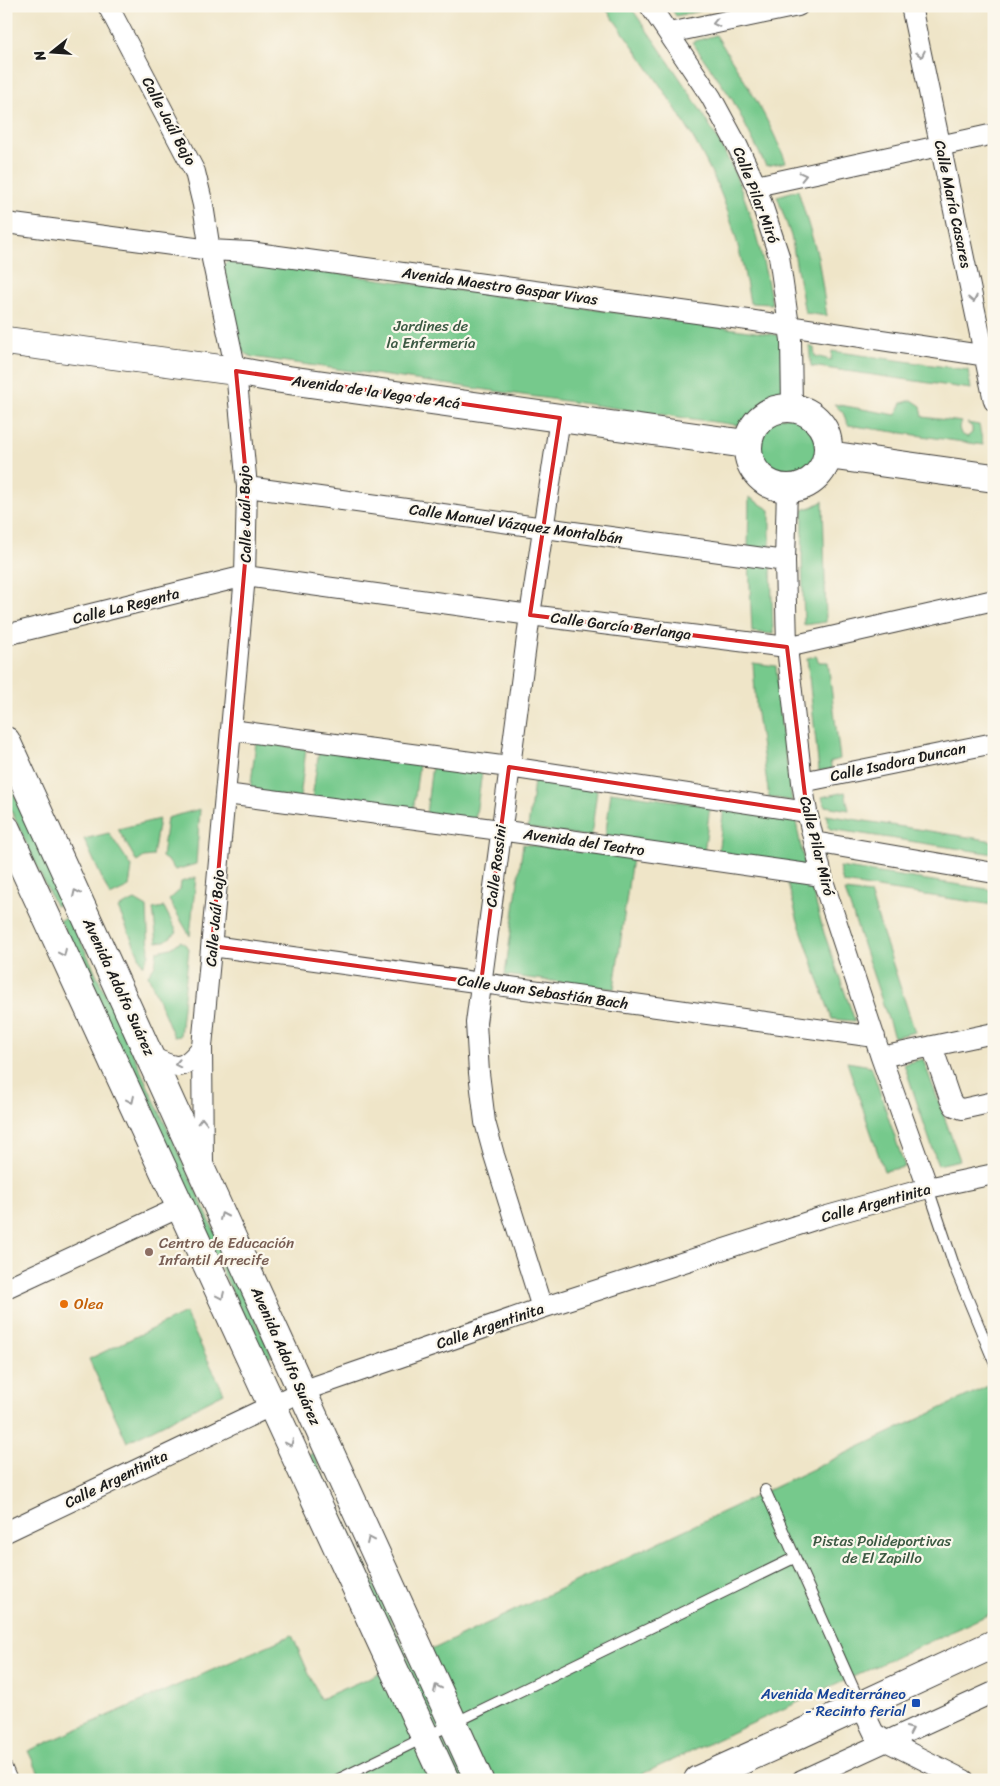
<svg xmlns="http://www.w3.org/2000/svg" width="1000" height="1786" viewBox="0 0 1000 1786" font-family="Sriracha,sans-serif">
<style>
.green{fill:#76c98c;stroke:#497254}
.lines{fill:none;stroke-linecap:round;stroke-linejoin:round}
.lane-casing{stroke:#3c3a36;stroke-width:12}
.street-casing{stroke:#3c3a36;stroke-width:22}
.secondary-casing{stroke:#3c3a36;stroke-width:30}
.primary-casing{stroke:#3c3a36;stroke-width:30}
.lane{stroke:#fff;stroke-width:10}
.street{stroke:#fff;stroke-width:20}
.secondary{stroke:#fff;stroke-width:28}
.primary{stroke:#fff;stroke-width:28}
.oneway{stroke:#999}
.marked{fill:none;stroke:#d62828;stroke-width:4;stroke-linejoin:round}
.education-dot{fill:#8d6e63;stroke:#fbf7ec;stroke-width:2}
.food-dot{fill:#e8710a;stroke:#fbf7ec;stroke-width:2}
.transit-dot{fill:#1a4fb4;stroke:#fbf7ec;stroke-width:2}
.labels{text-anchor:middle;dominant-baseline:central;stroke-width:4.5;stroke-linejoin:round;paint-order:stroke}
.street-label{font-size:15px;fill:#1c1c1c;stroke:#fbf7ec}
.park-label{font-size:15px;fill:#3c5943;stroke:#fbf7ec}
.education-label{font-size:15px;fill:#785e54;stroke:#fbf7ec;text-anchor:start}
.food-label{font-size:15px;fill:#c56008;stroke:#fbf7ec;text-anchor:start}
.transit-label{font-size:15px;fill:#164399;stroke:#fbf7ec;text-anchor:end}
</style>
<rect width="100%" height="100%" fill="#fbf7ec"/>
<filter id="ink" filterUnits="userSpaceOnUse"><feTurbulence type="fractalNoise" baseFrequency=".02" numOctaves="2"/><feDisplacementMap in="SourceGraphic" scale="10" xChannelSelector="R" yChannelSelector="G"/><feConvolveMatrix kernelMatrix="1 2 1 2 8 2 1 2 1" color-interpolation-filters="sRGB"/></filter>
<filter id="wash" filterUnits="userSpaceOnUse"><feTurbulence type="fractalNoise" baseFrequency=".0096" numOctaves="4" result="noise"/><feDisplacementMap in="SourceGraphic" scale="20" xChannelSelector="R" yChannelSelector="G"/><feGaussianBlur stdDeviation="1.12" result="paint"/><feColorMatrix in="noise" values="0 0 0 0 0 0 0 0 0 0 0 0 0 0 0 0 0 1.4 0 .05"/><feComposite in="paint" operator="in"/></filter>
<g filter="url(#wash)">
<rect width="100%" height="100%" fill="#efe5c8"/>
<path class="green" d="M604,6H630C663,54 697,100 724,151C748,197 762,252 772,304L750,303C743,262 733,220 716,182C687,119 645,63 604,6Z
M670,6H697L700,11L676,16Z
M716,35C742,76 768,116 786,162L766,166L732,99L692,42Z
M798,190L818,257L827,316L805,313L791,236L777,196Z
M235,259L777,335L781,338L784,396C778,402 769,401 762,406C752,412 748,424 736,425L252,357L241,351L223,265L228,261Z
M809,346L814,348L815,356L831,360L832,351L968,370L971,389L811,366Z
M912,400L921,406L923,417L962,422L959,428L961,434L967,437L972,433V427L967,423L979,425L983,445L848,425L843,413L834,404L896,415L902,403Z
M757 448a31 31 0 1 1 62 0a31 31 0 1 1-62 0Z
M749,497L770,510V552L748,549Z
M823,501L826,622L804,625L802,559L803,510L814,506Z
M749,562L771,565L773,634L752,632Z
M816,656L819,662H828L840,759L830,762L832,769L819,771L807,658Z
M753,663L776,666L780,714L792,801L769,797L756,707Z
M256,742L306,749L300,798L250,791Z
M319,750L419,764L413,813L312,799Z
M432,765L482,772L475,821L426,814Z
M6,776L63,902L55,906L6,799Z
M534,781L597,790L591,837L528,828Z
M611,792L710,806L704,853L605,839Z
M845,792L849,810L825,806L822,797Z
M724,807L795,817L805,867L718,854Z
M200,809L196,864L175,870L169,862L162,857L167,818Z
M826,815L994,841V854L830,829Z
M159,819L153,856L144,857L137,862L118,829Z
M109,833L132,867L129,887L110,896L84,839Z
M523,844L632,858L614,989L505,975Z
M839,867L994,890V905L843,883Z
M196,877L190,936L169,900L180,890L181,882Z
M786,877L810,882L824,933L855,1021L832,1019L798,921Z
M845,891L870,894L915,1032L894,1037Z
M135,900L147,907L149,955L143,965L118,908Z
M164,907L177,932L165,941L157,942L153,909Z
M70,917L272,1356L263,1359L60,920Z
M181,941L189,948L180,1036L174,1037L148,975L155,965L157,951L171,948Z
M923,1059L960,1160L938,1165L904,1064Z
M847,1062L871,1066L905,1167L884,1171Z
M185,1313L224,1393L127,1442L89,1359Z
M988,1386L994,1398V1612L629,1780H42L28,1751L292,1635L320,1699L400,1664L303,1458L313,1453L410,1660Z"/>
</g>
<g filter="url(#ink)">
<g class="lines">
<defs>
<path id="lane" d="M928,1188L955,1268L994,1362
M765,1490L861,1705
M6,1766L12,1780
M337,1780L794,1558"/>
<path id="street" d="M108,6L195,172L203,205L210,250L236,371L247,487L245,576L202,1047L203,1166
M650,6L711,97L737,145L756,186L779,256L791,340L792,407
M911,6L994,401
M669,33L798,6
M756,186L994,134
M6,223L210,250L249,252L748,320L994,357
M247,487L785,561
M787,489L785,561L787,647L802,782L807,812L824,884L881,1057L928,1188
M6,635L245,576L530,615L787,647L994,600
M231,730L509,767L807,812
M802,782L994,743
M226,794L500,830L822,876
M814,842L994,873
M212,946L875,1037
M932,1046L950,1099L954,1106L962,1109L994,1102
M150,1056C177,1070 183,1071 202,1047
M881,1057L994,1033
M6,1288L180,1207
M542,1308L494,1155L485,1122L479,1073L476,1023L530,615L560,418
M6,1532L302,1391L542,1308L820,1218L928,1188L994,1174
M861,1706L874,1733L886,1741L964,1780
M802,1780L994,1692"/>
<path id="secondary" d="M6,341L236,371L274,378L746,444
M748 448a40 40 0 1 1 80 0a40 40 0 1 1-80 0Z
M828,455L994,478
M6,741L479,1780
M6,829L445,1780"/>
<path id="primary" d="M698,1780L800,1734L994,1644"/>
</defs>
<use href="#lane" class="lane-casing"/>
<use href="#street" class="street-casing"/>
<use href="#secondary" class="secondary-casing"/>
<use href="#primary" class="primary-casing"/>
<use href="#lane" class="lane"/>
<use href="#street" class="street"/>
<use href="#secondary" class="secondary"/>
<use href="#primary" class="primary"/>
</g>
<defs><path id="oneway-chevron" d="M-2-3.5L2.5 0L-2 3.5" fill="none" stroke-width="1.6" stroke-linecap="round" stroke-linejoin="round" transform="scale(1.25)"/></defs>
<g class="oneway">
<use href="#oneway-chevron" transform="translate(716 23) rotate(168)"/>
<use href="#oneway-chevron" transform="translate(921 54) rotate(78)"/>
<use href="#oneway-chevron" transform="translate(803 176) rotate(-13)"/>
<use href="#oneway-chevron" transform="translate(973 299) rotate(78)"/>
<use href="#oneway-chevron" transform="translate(76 893) rotate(-115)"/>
<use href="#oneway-chevron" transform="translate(63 953) rotate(65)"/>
<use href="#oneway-chevron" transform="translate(178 1064) rotate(169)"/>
<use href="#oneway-chevron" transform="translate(131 1100) rotate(65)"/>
<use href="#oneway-chevron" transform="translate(202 1121) rotate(-90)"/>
<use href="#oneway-chevron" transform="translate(223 1216) rotate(-114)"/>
<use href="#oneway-chevron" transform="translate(221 1296) rotate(65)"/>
<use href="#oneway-chevron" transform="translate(290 1443) rotate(65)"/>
<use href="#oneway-chevron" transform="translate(370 1540) rotate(-115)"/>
<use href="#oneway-chevron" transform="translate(437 1688) rotate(-115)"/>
<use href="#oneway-chevron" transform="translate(910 1730) rotate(-25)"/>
</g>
</g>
<path class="marked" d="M236,371L560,418L530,615L787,647L807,812L509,767L481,983L212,946L247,539V487Z"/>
<circle class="education-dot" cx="149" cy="1252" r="5"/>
<circle class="food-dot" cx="64" cy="1304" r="5"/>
<rect class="transit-dot" x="911" y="1698" width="10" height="10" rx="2.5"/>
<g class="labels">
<g class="street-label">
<text transform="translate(169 121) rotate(62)">Calle Jaúl Bajo</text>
<text transform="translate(756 195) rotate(69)">Calle Pilar Miró</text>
<text transform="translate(953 204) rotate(78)">Calle María Casares</text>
<text transform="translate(500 286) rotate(8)">Avenida Maestro Gaspar Vivas</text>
<text transform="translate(376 392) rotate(8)">Avenida de la Vega de Acá</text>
<text transform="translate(245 514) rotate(-91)">Calle Jaúl Bajo</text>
<text transform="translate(516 524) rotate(8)">Calle Manuel Vázquez Montalbán</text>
<text transform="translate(126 606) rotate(-14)">Calle La Regenta</text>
<text transform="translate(621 626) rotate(7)">Calle García Berlanga</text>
<text transform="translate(898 762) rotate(-12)">Calle Isadora Duncan</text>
<text transform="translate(584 842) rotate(8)">Avenida del Teatro</text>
<text transform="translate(817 846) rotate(76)">Calle Pilar Miró</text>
<text transform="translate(496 866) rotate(-83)">Calle Rossini</text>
<text transform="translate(215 918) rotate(-85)">Calle Jaúl Bajo</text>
<text transform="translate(119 987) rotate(65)">Avenida Adolfo Suárez</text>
<text transform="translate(543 992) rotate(8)">Calle Juan Sebastián Bach</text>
<text transform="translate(876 1203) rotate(-15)">Calle Argentinita</text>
<text transform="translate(490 1326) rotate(-19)">Calle Argentinita</text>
<text transform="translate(286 1356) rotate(66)">Avenida Adolfo Suárez</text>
<text transform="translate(116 1479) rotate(-26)">Calle Argentinita</text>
</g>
<g class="park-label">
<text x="431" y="326">Jardines de<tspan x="431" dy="17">la Enfermería</tspan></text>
<text x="882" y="1541">Pistas Polideportivas<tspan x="882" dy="17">de El Zapillo</tspan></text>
</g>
<g class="education-label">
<text x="159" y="1243">Centro de Educación<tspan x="159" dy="17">Infantil Arrecife</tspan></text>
</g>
<g class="food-label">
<text x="74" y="1304">Olea</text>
</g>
<g class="transit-label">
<text x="906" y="1694">Avenida Mediterráneo<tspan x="906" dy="17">- Recinto ferial</tspan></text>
</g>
</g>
<rect width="1000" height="1786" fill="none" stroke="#fbf7ec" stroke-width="25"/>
<g transform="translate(52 52) rotate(253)" stroke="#fbf7ec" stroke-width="4" paint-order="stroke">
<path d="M0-4L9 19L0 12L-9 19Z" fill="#1c1c1c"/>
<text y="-8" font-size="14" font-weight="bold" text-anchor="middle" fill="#1c1c1c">N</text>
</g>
</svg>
